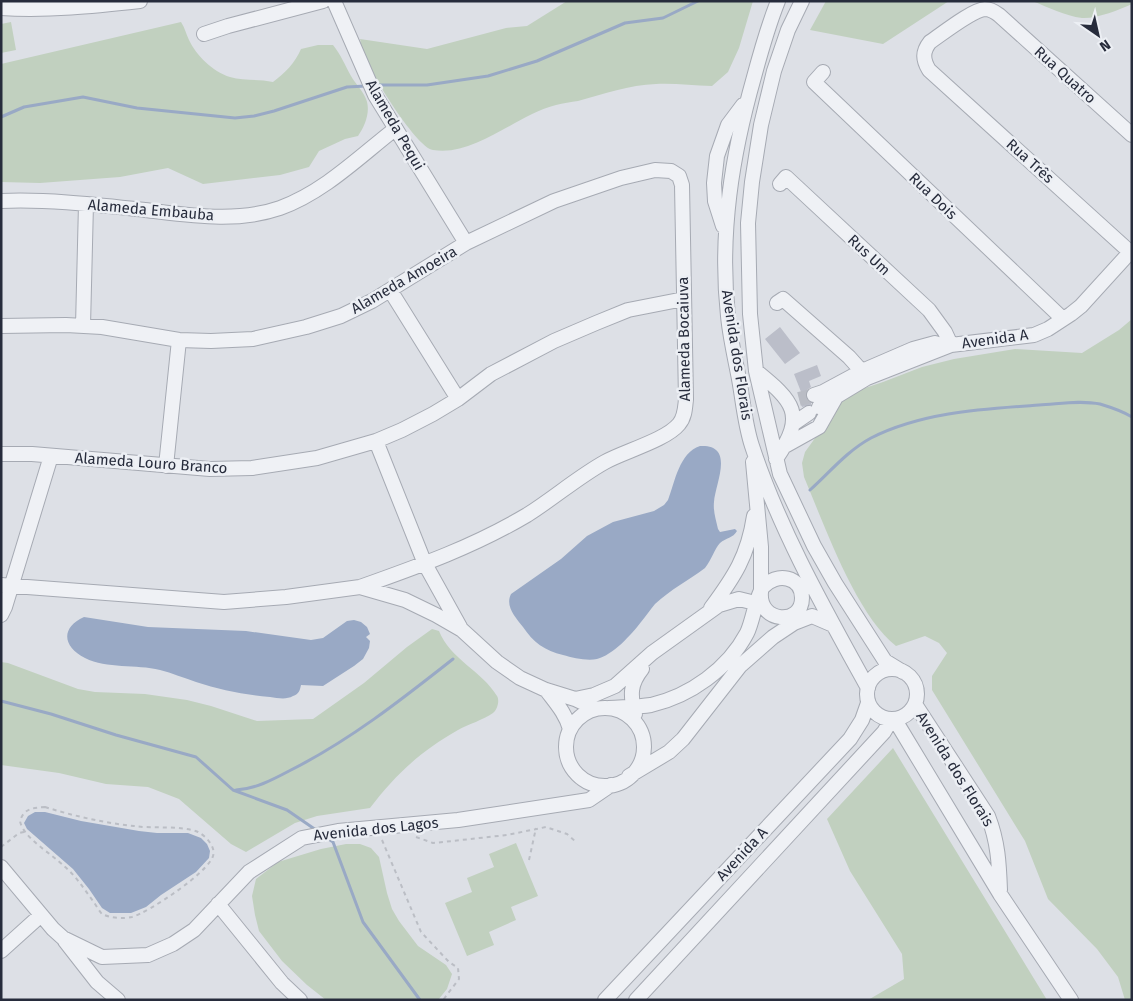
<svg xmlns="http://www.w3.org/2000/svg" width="1133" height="1001" viewBox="0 0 1133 1001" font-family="'Fira Sans',sans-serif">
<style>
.green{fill:#c1d0bf}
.water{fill:#99a9c5}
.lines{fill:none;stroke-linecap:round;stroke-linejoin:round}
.stream{stroke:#99a9c5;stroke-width:3}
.building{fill:#bbbec9}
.minor-tunnel{stroke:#b9bcc4;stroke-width:14;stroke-dasharray:14 7;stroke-linecap:butt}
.minor-casing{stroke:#a6aab3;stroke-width:16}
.path{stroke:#bbbec5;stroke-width:2;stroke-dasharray:4 4;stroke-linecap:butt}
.minor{stroke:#eff1f5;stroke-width:14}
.labels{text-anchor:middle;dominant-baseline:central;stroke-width:5;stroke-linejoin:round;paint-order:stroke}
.street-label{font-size:15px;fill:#272c3c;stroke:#eceff4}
</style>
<rect width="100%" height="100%" fill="#dde0e6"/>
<path class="green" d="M567,1H753L739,48L728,72L712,86C693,86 675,83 656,84C629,85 604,94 578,101C571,102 563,103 556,105C516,115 475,157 433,150C416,148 364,64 361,46C360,44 361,41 360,39L427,49L506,28L527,26Z
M826,1H949L883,44L810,30Z
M1032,1H1132V4C1119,10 1096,19 1082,18C1065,16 1048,7 1032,1Z
M11,22L16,50L1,53V24Z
M181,22C185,28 186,34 189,40C196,55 213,72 230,77C243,81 259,79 273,82C285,73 295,63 301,49L318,45H333C341,55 345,65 351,76C355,83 363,91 366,99C371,111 365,126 358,136L345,139L319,151L309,167L280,175L203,184L168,168L120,177L40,183L1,182V64Z
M1132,319V1000H1125L1118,977L1097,949L1048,899L1025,841L932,690V676L947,653L939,643L925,636L896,646C856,615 824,524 804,477L802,463L805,452L823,427L832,420L841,400L850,393L883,382L922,367L954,359L1015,349L1082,353L1119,330Z
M432,629L439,631C450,659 482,671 497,696C500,701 497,710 493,713C483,720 469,724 458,730C421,751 396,774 370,808L317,816L295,823L246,852L231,844L179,799L148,787L106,784L59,773L1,765V662L8,663L78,689L95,692L145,694L187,700L211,706L257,721L313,719L364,683L407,647Z
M893,748L1047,1000H868L904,979L902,954L850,871L827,819Z
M516,843L538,896L511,907L516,920L489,932L494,945L467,956L445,903L472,892L467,878L494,867L489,854Z
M346,844H360L371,848L379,857L387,893L392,909L399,921L418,946L446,965L452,974L447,989L438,1000H326L307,985L282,961L259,931L255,915L252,896L256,879L278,862L321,849Z"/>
<path class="water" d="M700,446C736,444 715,484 714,502C713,511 716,520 718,529L720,532L735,529L737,531C733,538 726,538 720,543C715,548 711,561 705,568C689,580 670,590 655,604C650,610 646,616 641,622C631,635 613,655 597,659C587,661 573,658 563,655C545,651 533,642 523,627C515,617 505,606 511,594L561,559L587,536L613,522L654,511L664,505L668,500C675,482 679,453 700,446Z
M84,617L148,627L246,631L311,640L323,638L347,621L354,620L361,622L367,627L370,634L366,637L370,641L369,648L363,659L354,666L323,686L301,685C300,690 299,694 293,696C286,700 278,698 270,697C245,695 220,690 196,682C184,678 172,673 160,670C136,664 107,669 85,658C63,647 60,628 84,617Z
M35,812H45L81,821L139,831L157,833H188L201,838L207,844L210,851L209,858L196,872L161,895L146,907L131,913H110L102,908L89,889L73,869L27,829L24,823L28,816Z"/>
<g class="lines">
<path class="stream" d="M375,85H427L488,76L537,61L625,23L663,18L698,1
M1,117L24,107L83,97L137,108L235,118L254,116L274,111L347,87L366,86
M810,490C830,472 847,451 871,438C922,412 983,409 1039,405C1059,404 1080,400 1100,404C1110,407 1124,412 1132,417
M1,701L51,714L116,735L196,757L233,790L287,810L316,830
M236,790C255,789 272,780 289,771C349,741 401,700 453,659
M327,838L333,842L363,922L420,1000"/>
</g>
<path class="building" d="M780,327L800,353L785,364L765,339Z
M817,365L821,376L809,381L811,387L807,390L806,397L811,403V405L802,407L799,398L803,397L794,374Z"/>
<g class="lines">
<path class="minor-tunnel" d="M799,399L814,395"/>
<defs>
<path id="minor" d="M334,1L375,95L466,243
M778,1C768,26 761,51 754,77C732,155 719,234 728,316C730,337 735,358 739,379C743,401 745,425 752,446C780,531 825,610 868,688
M802,1L788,30L774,71L761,125L752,182L748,223L750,314L756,371L780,474L814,546L835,583L885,661L903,672
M1,8C48,11 94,6 140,1
M204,34L228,26L323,1
M823,72L814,82L1063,319
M780,184L786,177L929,310L945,332L951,345
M1,201C49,199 98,205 145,210C189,215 237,223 280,208C324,192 359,157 395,129
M723,226L715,201L714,183L717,156L728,125L743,105
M1130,252L929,70C923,60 922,52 930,42C942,34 972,10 985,9C990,9 995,12 999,15L1132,135
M390,290L458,399
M777,303L783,299L849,357L866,376
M1,326L66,325L102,327L179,340L211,341L253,339L306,327L341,316L372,301L466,243L554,201L621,178L655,170L671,171L679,176L682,185L686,399C685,408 685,417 679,424C666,440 625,451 605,462C578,477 554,498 527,515C473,547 419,566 360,587
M83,326L86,204
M756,371C793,401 807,414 776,459
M814,395L823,392L862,371L913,349L935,343L945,347
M819,407L867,378L951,345L1034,335L1048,329L1071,314L1081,306L1132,250
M793,424L809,413
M376,441L425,564L460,627
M785,446L819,427L836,397
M1,454H32L210,469L252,468L317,458L376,441L402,430L433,414L458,399L491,374L554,341L596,323L628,310L684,299
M753,462L761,547V589
M166,466L179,340
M1,585L224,602L286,597L360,587L405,600L436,615L462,630L497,662L520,678L546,690L575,699L596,709
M711,608C734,577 748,556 754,516
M1,615L5,607L51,456
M867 694a25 25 0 1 1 50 0a25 25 0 1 1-50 0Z
M547,691C556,703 566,714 570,729
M575,699L594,695L615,686L652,653L719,605L739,599L763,605
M915,704L988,816C998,842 999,863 1000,890
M609,708C623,707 638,707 651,705C690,696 728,669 747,633C753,621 756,596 763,587C776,572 802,576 802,598C802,626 758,623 761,592
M566 747a39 39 0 1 1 78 0a39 39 0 1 1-78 0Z
M635,714C630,695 630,684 642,669
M895,720L1000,894L1071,1000
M629,776L669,752L683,739L740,666L773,637L794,623L812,616L833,625
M1,867L53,929L63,938L102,957L148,955L173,944L194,930L249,872L302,838L338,831L458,820L589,800L611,785
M218,904L282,983L300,1000
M65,941L97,982L118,1000
M1,951L41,915
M605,1000L850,739L862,720L868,703
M636,1000L884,732L891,720"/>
</defs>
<use href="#minor" class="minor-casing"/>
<path class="path" d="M45,807C74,816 104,823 134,826C154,829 181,825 198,832C206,836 216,847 213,856C208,873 149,912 132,917C124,919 110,918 102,914C99,911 96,905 93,901C84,889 76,876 64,866C52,854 23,838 20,821C24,808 33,808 45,807Z
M416,837L433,843L443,842L507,835L546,827L567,834L576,842
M382,840L421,932L449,962L458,968L459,979L443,1000
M1,847L19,833L24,832
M529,860L536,828"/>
<use href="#minor" class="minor"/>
</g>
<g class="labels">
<g class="street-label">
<text transform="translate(1065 75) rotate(42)">Rua Quatro</text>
<text transform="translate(395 125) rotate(60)">Alameda Pequi</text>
<text transform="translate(1030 161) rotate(42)">Rua Três</text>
<text transform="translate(933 196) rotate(44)">Rua Dois</text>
<text transform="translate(151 210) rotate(5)">Alameda Embauba</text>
<text transform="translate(869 255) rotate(43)">Rus Um</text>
<text transform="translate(404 280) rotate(-30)">Alameda Amoeira</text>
<text transform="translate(684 339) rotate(-91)">Alameda Bocaiuva</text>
<text transform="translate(995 339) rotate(-8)">Avenida A</text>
<text transform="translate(737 355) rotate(81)">Avenida dos Florais</text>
<text transform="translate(151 463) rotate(4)">Alameda Louro Branco</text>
<text transform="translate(955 769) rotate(58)">Avenida dos Florais</text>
<text transform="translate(376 829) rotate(-6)">Avenida dos Lagos</text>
<text transform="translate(742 854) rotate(-47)">Avenida A</text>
</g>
</g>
<rect width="1133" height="1001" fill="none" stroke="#272c3c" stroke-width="5"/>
<g transform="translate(1098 35) rotate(146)" stroke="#eceff4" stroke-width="4" paint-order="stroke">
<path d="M0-4L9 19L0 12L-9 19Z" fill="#272c3c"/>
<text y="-8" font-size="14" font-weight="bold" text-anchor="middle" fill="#272c3c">N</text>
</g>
</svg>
